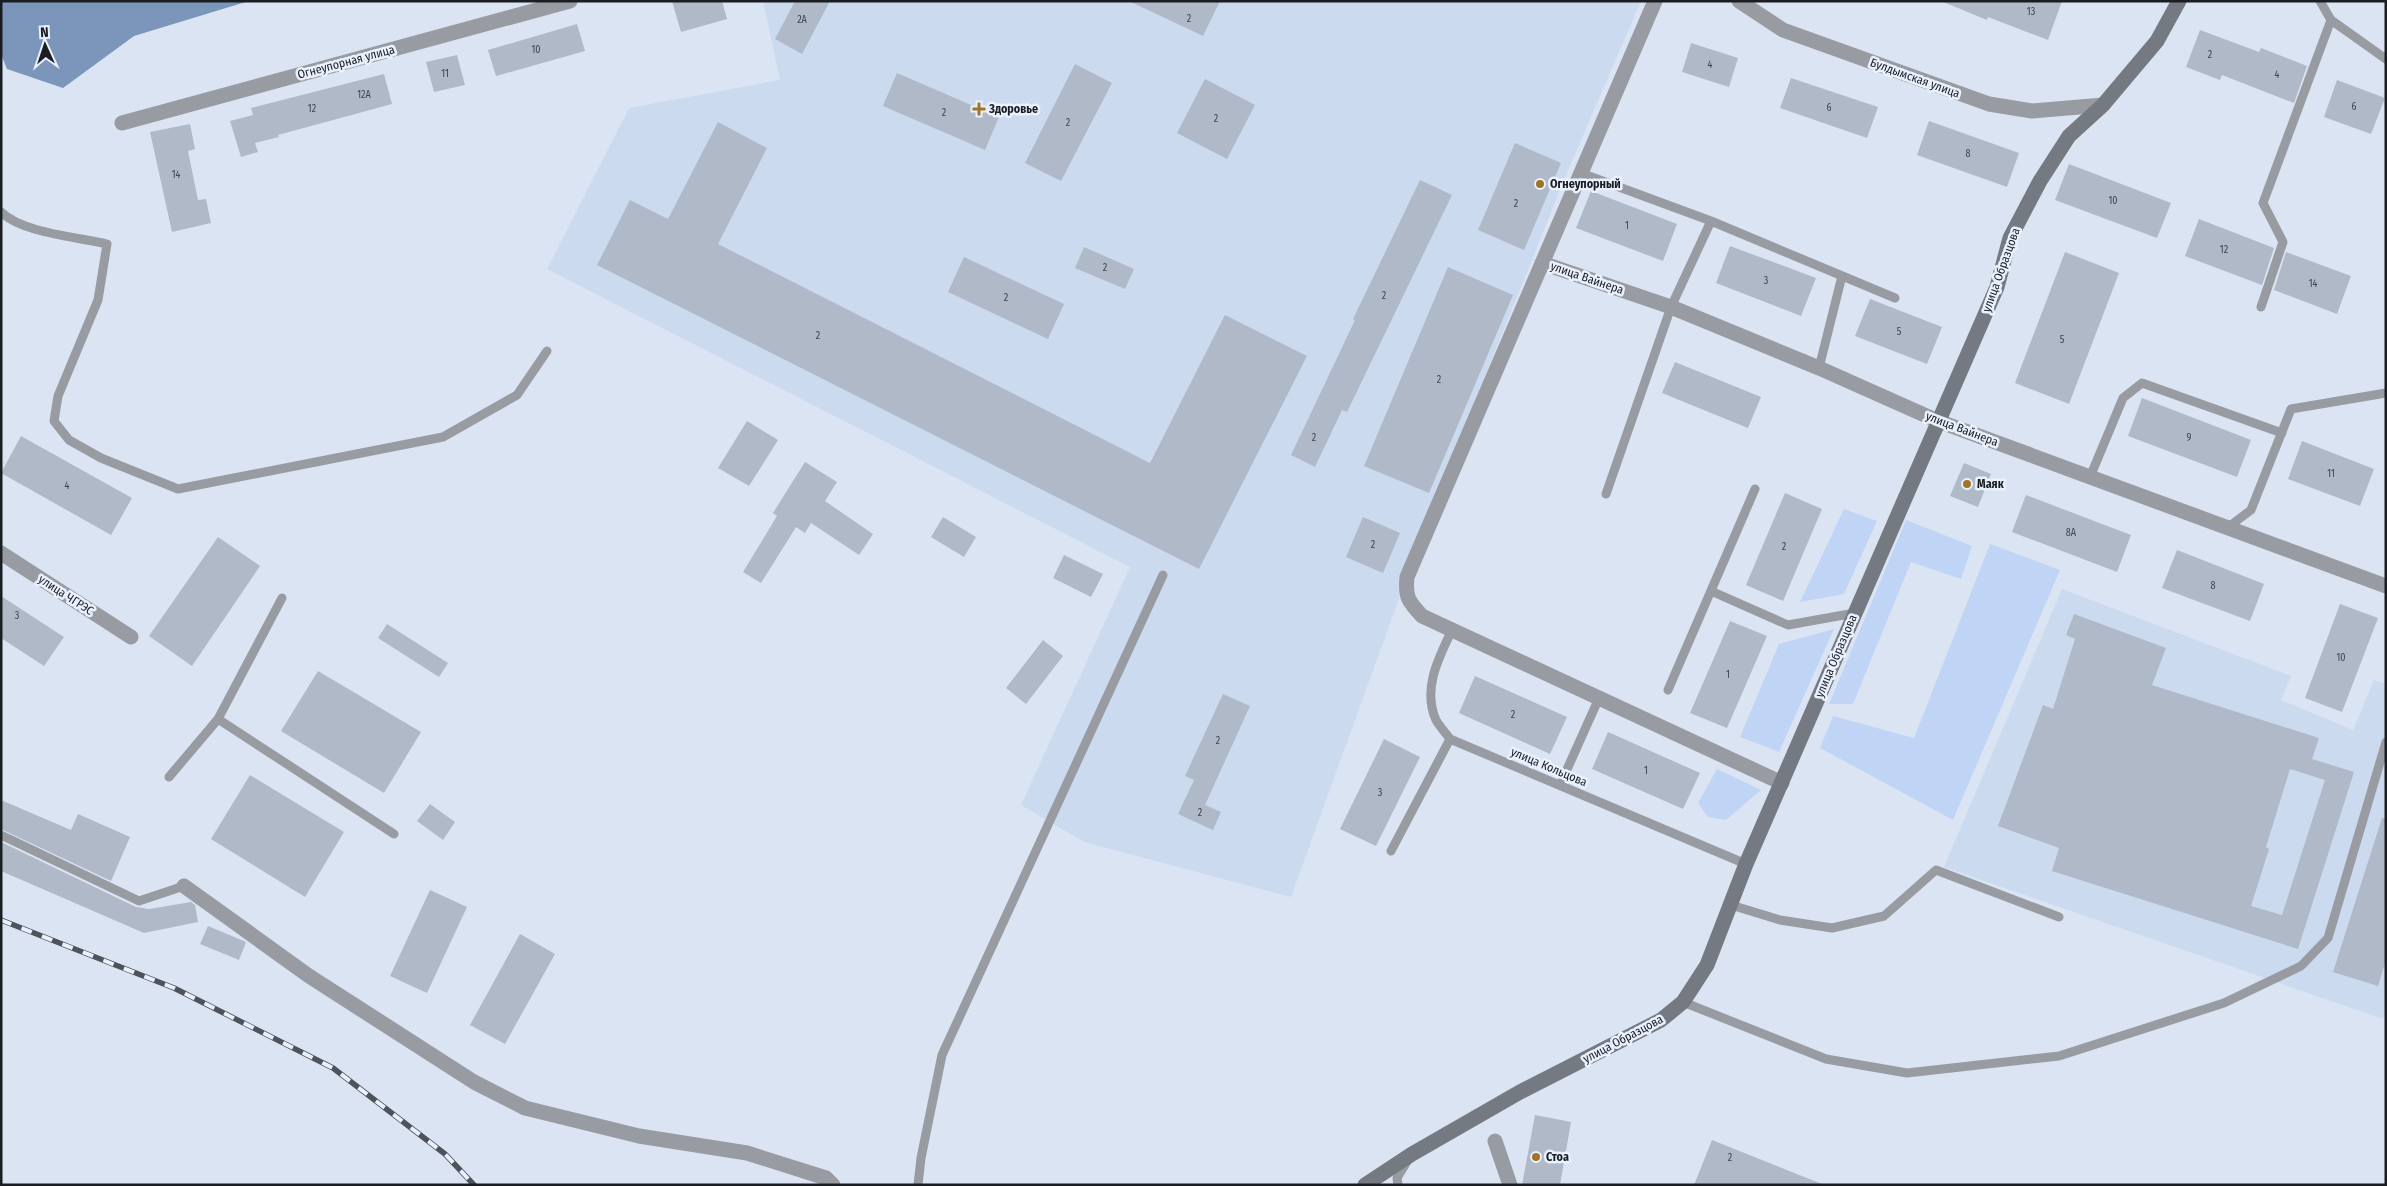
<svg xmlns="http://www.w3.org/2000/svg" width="2387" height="1186" viewBox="0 0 2387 1186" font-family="'Fira Sans Condensed',sans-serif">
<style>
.built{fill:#ccdaef}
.green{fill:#c0d5f5}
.water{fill:#7c95bb}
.building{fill:#afb9c7;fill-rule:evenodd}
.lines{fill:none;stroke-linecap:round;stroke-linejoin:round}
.lane{stroke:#989ca2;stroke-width:9}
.street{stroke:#989ca2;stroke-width:15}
.secondary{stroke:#747982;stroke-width:15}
.rail-casing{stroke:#4e535b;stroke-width:5.5}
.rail{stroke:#eaf1fe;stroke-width:4;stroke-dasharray:11;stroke-linecap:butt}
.poi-dot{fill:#a07525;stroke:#eaf1fe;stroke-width:2}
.labels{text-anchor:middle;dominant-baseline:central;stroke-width:5;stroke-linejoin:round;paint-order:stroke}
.number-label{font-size:10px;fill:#3f454c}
.street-label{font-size:12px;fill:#1a1e23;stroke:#eaf1fe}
.poi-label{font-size:12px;font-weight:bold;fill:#1a1e23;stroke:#eaf1fe;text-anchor:start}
</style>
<rect width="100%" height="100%" fill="#dbe4f3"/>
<path class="built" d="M763,1H1641L1569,168L1433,505L1291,897L1084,842L1021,805L1130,567L547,269L629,108L780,80Z
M2062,589L2291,676L2281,700L2353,730L2374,680L2386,684V1010L2383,1019L1944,867Z"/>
<path class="green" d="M1844,509L1877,521L1844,594L1800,602Z
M1906,520L1972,546L1961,579L1911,562L1853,704H1829Z
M1990,544L2060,570L1953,820L1820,748L1833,716L1914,738Z
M1834,629L1779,752L1740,737L1779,644Z
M1717,769L1761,790L1726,820L1708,817L1698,803Z"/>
<path class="water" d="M1,1H249L134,36L63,88L7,69L1,54Z"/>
<path class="building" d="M672,1H722L727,19L681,32Z
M795,1H830L802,54L775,39Z
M1129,1H1220L1203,36Z
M1941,1H2062L2048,40L1988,17L1987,20Z
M577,24L585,51L496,76L488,50Z
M2200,30L2259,52L2261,48L2307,66L2294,103L2222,75L2220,80L2186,67Z
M1691,43L1738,58L1729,87L1682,72Z
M457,55L465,85L434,92L426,62Z
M1075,64L1112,83L1061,181L1025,163Z
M897,73L999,117L985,150L883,106Z
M384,74L392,104L278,135L279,137L255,143L258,152L241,157L230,121L253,115L251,108Z
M1791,78L1878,107L1867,138L1780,108Z
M1205,79L1255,105L1227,159L1177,133Z
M2337,80L2385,98L2371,134L2324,117Z
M1929,121L2019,153L2007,187L1917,155Z
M718,122L767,148L718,244L1150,463L1225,315L1307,356L1199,569L597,265L630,200L668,219Z
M190,124L195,149L188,151L198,200L206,199L211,223L172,232L150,132Z
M1515,143L1561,163L1524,250L1478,230Z
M2069,164L2171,203L2157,238L2055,200Z
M1420,180L1452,195L1347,412L1342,410L1315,467L1291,455L1355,320L1353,319Z
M1591,191L1677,224L1663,261L1576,228Z
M2199,219L2274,248L2262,285L2185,256Z
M1730,246L1816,278L1801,316L1716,283Z
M1084,247L1134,269L1125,289L1075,268Z
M2065,252L2119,273L2069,404L2015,383Z
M2286,252L2351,276L2337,314L2274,290Z
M964,257L1064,304L1048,339L948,292Z
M1448,267L1513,295L1429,493L1364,466Z
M1870,299L1942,327L1927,364L1855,336Z
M1675,362L1761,397L1748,428L1662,393Z
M2142,398L2251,440L2237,477L2128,436Z
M747,421L778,440L749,486L718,468Z
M21,436L132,498L111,535L1,473Z
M2302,441L2374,469L2360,506L2288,479Z
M805,462L837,482L825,501L873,534L859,555L811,523L805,533L796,527L761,583L743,572L777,516L773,513Z
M1964,463L1991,474L1978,507L1950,496Z
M1785,493L1822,509L1783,601L1746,585Z
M2026,495L2131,535L2117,572L2012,532Z
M943,517L976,537L964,557L931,537Z
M1363,517L1400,533L1383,573L1346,557Z
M218,537L260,566L192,666L149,636Z
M2177,550L2264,584L2250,621L2162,588Z
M1064,555L1103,574L1091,597L1053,578Z
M1,596L64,637L44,666L1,638Z
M2340,604L2378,618L2342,712L2305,698Z
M2074,614L2166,648L2152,685L2319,738L2312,759L2354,772L2298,949L2052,871L2059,848L1998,826L2043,705L2053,709L2075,639L2066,635ZM2290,769L2325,780L2282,915L2251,906L2269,849L2266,847Z
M1730,621L1767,636L1727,728L1690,713Z
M387,624L448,663L439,677L378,638Z
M1043,640L1063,656L1026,704L1006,688Z
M318,671L421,732L384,793L281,731Z
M1475,676L1567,717L1550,754L1459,713Z
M1223,694L1250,706L1205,805L1221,812L1213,830L1178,814L1194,780L1185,776Z
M1608,732L1700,773L1683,809L1592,769Z
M1384,739L1420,757L1376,846L1340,829Z
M250,775L344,832L305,897L211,839Z
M1,800L71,830L78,814L130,837L111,881L1,829Z
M430,804L455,822L443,840L417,821Z
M2382,818H2386V960L2378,986L2333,972Z
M1,842L136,907L149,909L191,902L195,905L198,922L144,933L1,871Z
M430,890L467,907L427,993L390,976Z
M208,926L246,942L239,960L200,944Z
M520,934L555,954L505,1044L470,1025Z
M1535,1115L1571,1122L1560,1185H1522Z
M1712,1140L1822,1184V1185H1694Z"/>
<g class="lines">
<path class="lane" d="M2320,1L2331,20L2386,59
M1581,173L1711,221L1895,298
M1,212C22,233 78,237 107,244L98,300L58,396L54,421L69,440L101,458L178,489L443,437L517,395L547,351
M2261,307L2283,242L2263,203L2331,20
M1819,368L1842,276
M2090,477L2123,398L2142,383L2282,433
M1606,494L1671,307L1711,221
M2227,528L2251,510L2291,409L2386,393
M1711,591L1788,625L1855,613
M1452,630C1439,657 1422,689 1436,720C1439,726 1446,733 1450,739L1746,864
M1668,690L1755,489
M218,719L282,598
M169,777L218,719L394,834
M1560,785L1599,698
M1,835L139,901L184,886
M1391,851L1450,739
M1731,905L1780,920L1832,928L1884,916L1936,870L2059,917
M1683,1002L1826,1059L1907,1073L2059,1056L2224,1003L2301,966L2328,938L2386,742
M918,1185L921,1158L942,1055L1163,575
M1398,1185L1397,1178L1408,1160"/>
<path class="street" d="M1655,1L1407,577C1405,597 1408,601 1422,616L1782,783
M1739,1L1783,30L1989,104L2032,111L2103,105
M122,123L570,1
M1542,263L1671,307L1819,368L1938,421L2386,586
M1,553L131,637
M184,886L309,976L474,1082L525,1108L639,1136L747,1153L826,1178L833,1185
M1495,1141L1510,1185"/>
<path class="secondary" d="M1365,1185L1412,1154L1520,1092L1661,1020L1683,1002L1707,965L1746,864L1997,287L2010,238L2040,181L2069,136L2103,105L2157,41L2179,1"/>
<defs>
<path id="rail" d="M1,920L174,988L333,1068L445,1154L474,1185"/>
</defs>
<use href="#rail" class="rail-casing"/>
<use href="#rail" class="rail"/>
</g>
<g class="poi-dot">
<path d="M976.5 101.5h5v5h5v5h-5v5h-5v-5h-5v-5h5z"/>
<circle cx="1540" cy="184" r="5"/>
<circle cx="1967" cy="484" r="5"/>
<circle cx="1536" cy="1157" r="5"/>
</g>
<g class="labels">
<g class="number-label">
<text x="2031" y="12">13</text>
<text x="1189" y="19">2</text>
<text x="802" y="20">2А</text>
<text x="536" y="50">10</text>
<text x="2210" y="55">2</text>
<text x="1710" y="65">4</text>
<text x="445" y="74">11</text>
<text x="2277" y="75">4</text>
<text x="364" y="95">12А</text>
<text x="2354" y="107">6</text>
<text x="1829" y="108">6</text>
<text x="312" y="109">12</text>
<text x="944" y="113">2</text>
<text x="1216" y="119">2</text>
<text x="1068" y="123">2</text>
<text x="1968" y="154">8</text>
<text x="176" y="175">14</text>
<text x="2113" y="201">10</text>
<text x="1516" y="204">2</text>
<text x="1627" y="226">1</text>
<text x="2224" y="250">12</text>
<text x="1105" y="268">2</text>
<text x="1766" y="281">3</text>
<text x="2313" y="284">14</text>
<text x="1384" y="296">2</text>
<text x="1006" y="298">2</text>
<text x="1899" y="332">5</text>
<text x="818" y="336">2</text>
<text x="2062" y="340">5</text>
<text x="1439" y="380">2</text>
<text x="1314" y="438">2</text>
<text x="2189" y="438">9</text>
<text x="2331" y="474">11</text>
<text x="67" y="486">4</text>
<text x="2071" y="533">8А</text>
<text x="1373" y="545">2</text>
<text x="1784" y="547">2</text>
<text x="2213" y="586">8</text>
<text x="17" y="616">3</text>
<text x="2341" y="658">10</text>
<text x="1728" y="675">1</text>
<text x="1513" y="715">2</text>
<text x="1218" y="741">2</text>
<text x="1646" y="771">1</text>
<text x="1380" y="793">3</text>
<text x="1200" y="813">2</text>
<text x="1730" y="1158">2</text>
</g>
<g class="street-label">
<text transform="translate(346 62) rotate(-15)">Огнеупорная улица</text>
<text transform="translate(1915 78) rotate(20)">Булдымская улица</text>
<text transform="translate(2001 270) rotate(-70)">улица Образцова</text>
<text transform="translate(1587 278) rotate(19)">улица Вайнера</text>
<text transform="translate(1962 429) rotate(21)">улица Вайнера</text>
<text transform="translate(66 595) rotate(33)">улица ЧГРЭС</text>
<text transform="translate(1836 656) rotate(-67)">улица Образцова</text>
<text transform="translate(1549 767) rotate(23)">улица Кольцова</text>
<text transform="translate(1623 1039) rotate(-28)">улица Образцова</text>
</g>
<g class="poi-label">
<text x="989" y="109">Здоровье</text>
<text x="1550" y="184">Огнеупорный</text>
<text x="1977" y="484">Маяк</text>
<text x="1546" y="1157">Стоа</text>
</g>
</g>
<rect width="2387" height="1186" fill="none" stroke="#1a1e23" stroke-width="5"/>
<g transform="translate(45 45) rotate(357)" stroke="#eaf1fe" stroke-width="4" paint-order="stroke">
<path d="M0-4L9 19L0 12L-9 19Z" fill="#1a1e23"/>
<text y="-8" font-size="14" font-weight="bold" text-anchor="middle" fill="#1a1e23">N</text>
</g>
</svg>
